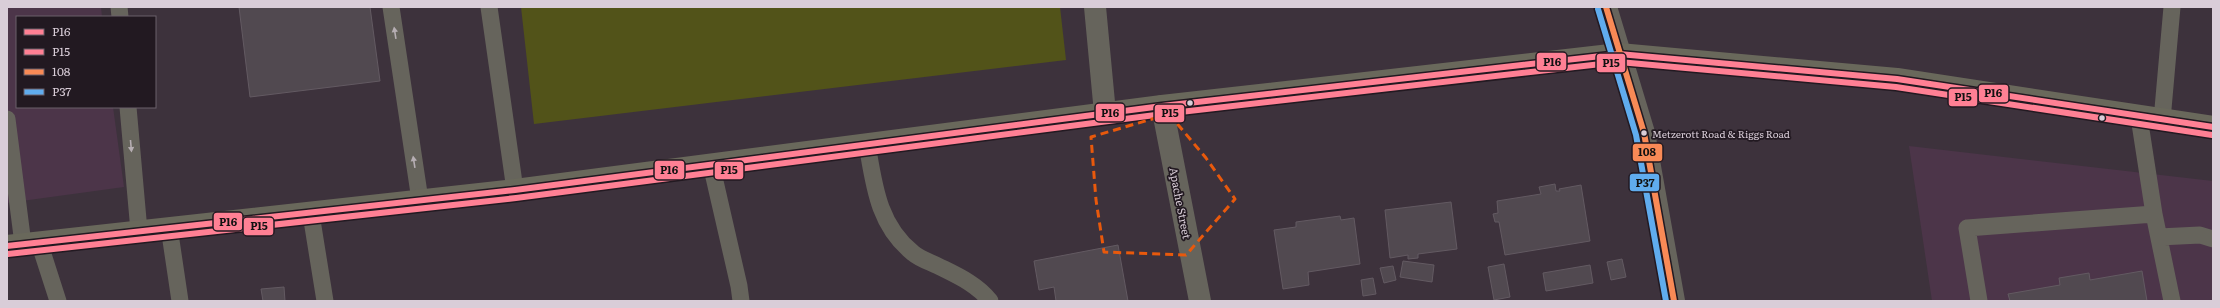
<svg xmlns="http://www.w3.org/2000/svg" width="2220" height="308" viewBox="0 0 2220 308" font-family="Literata,serif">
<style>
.built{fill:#4c3549}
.green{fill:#525319}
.building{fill:#514950;stroke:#635a62}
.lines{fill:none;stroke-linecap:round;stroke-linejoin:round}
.service{stroke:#66645c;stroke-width:17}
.minor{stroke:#66645c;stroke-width:22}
.tertiary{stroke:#66645c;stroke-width:22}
.secondary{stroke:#69685b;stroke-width:22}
.bus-1-casing{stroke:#221921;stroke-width:9}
.bus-2-casing{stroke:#221921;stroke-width:9}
.bus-3-casing{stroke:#221921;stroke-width:9}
.bus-4-casing{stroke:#221921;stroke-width:9}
.bus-1{stroke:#ff8094;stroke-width:6}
.bus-2{stroke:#ff8094;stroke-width:6}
.bus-3{stroke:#f98a56;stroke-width:6}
.bus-4{stroke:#60acee;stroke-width:6}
.oneway{fill:#b6aeb3}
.marked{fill:none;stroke:#e8590c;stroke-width:3;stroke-dasharray:8 5;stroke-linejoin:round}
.bus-dot{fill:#d9cdd8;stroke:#221921;stroke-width:1.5}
.labels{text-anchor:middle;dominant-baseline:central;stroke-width:3.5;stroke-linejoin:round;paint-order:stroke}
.bus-label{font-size:10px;fill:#d9cdd8;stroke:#221921;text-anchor:start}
.street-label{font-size:11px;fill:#d9cdd8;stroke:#221921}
.line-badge{stroke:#221921;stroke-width:1.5}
.pale-badge-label{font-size:11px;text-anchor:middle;font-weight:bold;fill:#111}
</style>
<rect width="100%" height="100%" fill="#3d323c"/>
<path class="built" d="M7,7H101L102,17H17V107H113L124,187L7,203Z
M1909,146L2213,181V301H1932Z"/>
<path class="green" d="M521,7H1060L1066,60L534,124Z"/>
<path class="building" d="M239,7H370L380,81L250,97Z
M1555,184L1556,191H1560L1559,189L1581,185L1590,241L1505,255L1499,222H1495L1493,214L1498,213L1497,201L1541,194L1539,187Z
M1451,202L1457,249L1418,254V258L1408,259V255L1390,258L1385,210Z
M1340,216L1341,220L1354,218L1360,264L1308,272L1309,285L1283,289L1274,230L1296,227V222Z
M1118,245L1128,301H1056L1054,287L1039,290L1034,261Z
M1622,259L1626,277L1611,280L1607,262Z
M1403,261L1434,265L1432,282L1400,277Z
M1504,264L1510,297L1494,300L1488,267Z
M1590,265L1593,283L1546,291L1543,273Z
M1393,266L1396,280L1384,283L1380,268Z
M2142,271L2147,301H2010L2008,294L2060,285L2059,278L2089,273L2090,280Z
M1373,278L1376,294L1363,296L1361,280Z
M284,287L285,301H263L261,289Z"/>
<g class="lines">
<path class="service" d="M119,7L120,17
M391,7L420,200
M489,7L515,190
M128,107L139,231
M2139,117L2154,214L2172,301
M7,119L23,244
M2162,120L2172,7
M867,144C874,185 878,225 913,253C920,259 930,262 938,266C956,275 977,284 990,301
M711,164L739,286L741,301
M311,214L325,301
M169,227L180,301
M2159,237L2200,235L2213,239
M39,242L58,301
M1979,301L1967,228L2154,214"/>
<path class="minor" d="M1095,7L1105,113
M1162,106L1200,301"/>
<path class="tertiary" d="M1606,7L1644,133L1674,301"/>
<path class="secondary" d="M7,246L515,190L1162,106L1619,54L1897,79L2213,127"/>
<defs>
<path id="bus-1" d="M7,246L515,190L1162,106L1619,54L1897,79L2213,127"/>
<path id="bus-2" d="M8,254L516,198L1163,114L1619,62L1896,87L2212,135"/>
<path id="bus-3" d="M1606,7L1644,133L1674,301"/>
<path id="bus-4" d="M1598,9L1636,135L1666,301"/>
</defs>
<use href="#bus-1" class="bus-1-casing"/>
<use href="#bus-2" class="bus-2-casing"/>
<use href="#bus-3" class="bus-3-casing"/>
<use href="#bus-4" class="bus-4-casing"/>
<use href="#bus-1" class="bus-1"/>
<use href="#bus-2" class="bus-2"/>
<use href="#bus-3" class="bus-3"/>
<use href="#bus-4" class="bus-4"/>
</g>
<defs><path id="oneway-solid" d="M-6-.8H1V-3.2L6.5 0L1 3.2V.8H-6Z"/></defs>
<g class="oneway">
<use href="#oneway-solid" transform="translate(395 33) rotate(-99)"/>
<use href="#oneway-solid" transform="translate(131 146) rotate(85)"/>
<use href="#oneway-solid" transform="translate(414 162) rotate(-99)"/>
</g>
<path class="marked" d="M1169,114L1206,158L1235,199L1186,255L1104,252L1096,200L1091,137Z"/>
<g class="bus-dot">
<circle cx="1190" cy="103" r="3.5"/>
<circle cx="2102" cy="118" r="3.5"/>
<circle cx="1644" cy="133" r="3.5"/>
</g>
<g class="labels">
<g class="bus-label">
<text x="1652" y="133">Metzerott Road &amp; Riggs Road</text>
</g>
<g class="street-label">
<text transform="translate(1181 203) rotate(79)">Apache Street</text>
</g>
</g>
<g class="line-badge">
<rect x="1536" y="52" width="31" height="19" rx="4" fill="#ff8094"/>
<rect x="1596" y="53" width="30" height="20" rx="4" fill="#ff8094"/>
<rect x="1978" y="84" width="31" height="19" rx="4" fill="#ff8094"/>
<rect x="1948" y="88" width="30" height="19" rx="4" fill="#ff8094"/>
<rect x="1095" y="103" width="30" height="19" rx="4" fill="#ff8094"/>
<rect x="1154" y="104" width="31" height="19" rx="4" fill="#ff8094"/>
<rect x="1632" y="143" width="31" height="19" rx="4" fill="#f98a56"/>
<rect x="654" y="160" width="31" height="20" rx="4" fill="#ff8094"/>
<rect x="714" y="161" width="30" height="19" rx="4" fill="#ff8094"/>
<rect x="1629" y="173" width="31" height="19" rx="4" fill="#60acee"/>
<rect x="213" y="212" width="30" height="19" rx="4" fill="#ff8094"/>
<rect x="243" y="217" width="31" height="19" rx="4" fill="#ff8094"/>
</g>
<g class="pale-badge-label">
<text x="1552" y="66">P16</text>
<text x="1611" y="67">P15</text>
<text x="1993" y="97">P16</text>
<text x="1963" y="101">P15</text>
<text x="1110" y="117">P16</text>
<text x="1170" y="117">P15</text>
<text x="1647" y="156">108</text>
<text x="669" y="174">P16</text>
<text x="729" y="174">P15</text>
<text x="1645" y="187">P37</text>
<text x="228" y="226">P16</text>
<text x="259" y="230">P15</text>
</g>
<rect width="2220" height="308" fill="none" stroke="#d9cdd8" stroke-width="16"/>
<rect x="16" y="16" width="140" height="92" fill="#221921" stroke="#6b616a"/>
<rect x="24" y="29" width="20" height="6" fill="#ff8094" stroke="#6b616a"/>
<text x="52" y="36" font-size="12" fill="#d9cdd8">P16</text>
<rect x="24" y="49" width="20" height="6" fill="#ff8094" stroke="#6b616a"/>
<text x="52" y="56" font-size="12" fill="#d9cdd8">P15</text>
<rect x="24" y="69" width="20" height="6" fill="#f98a56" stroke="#6b616a"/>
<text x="52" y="76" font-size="12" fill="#d9cdd8">108</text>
<rect x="24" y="89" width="20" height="6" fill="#60acee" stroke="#6b616a"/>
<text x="52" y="96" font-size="12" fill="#d9cdd8">P37</text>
</svg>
